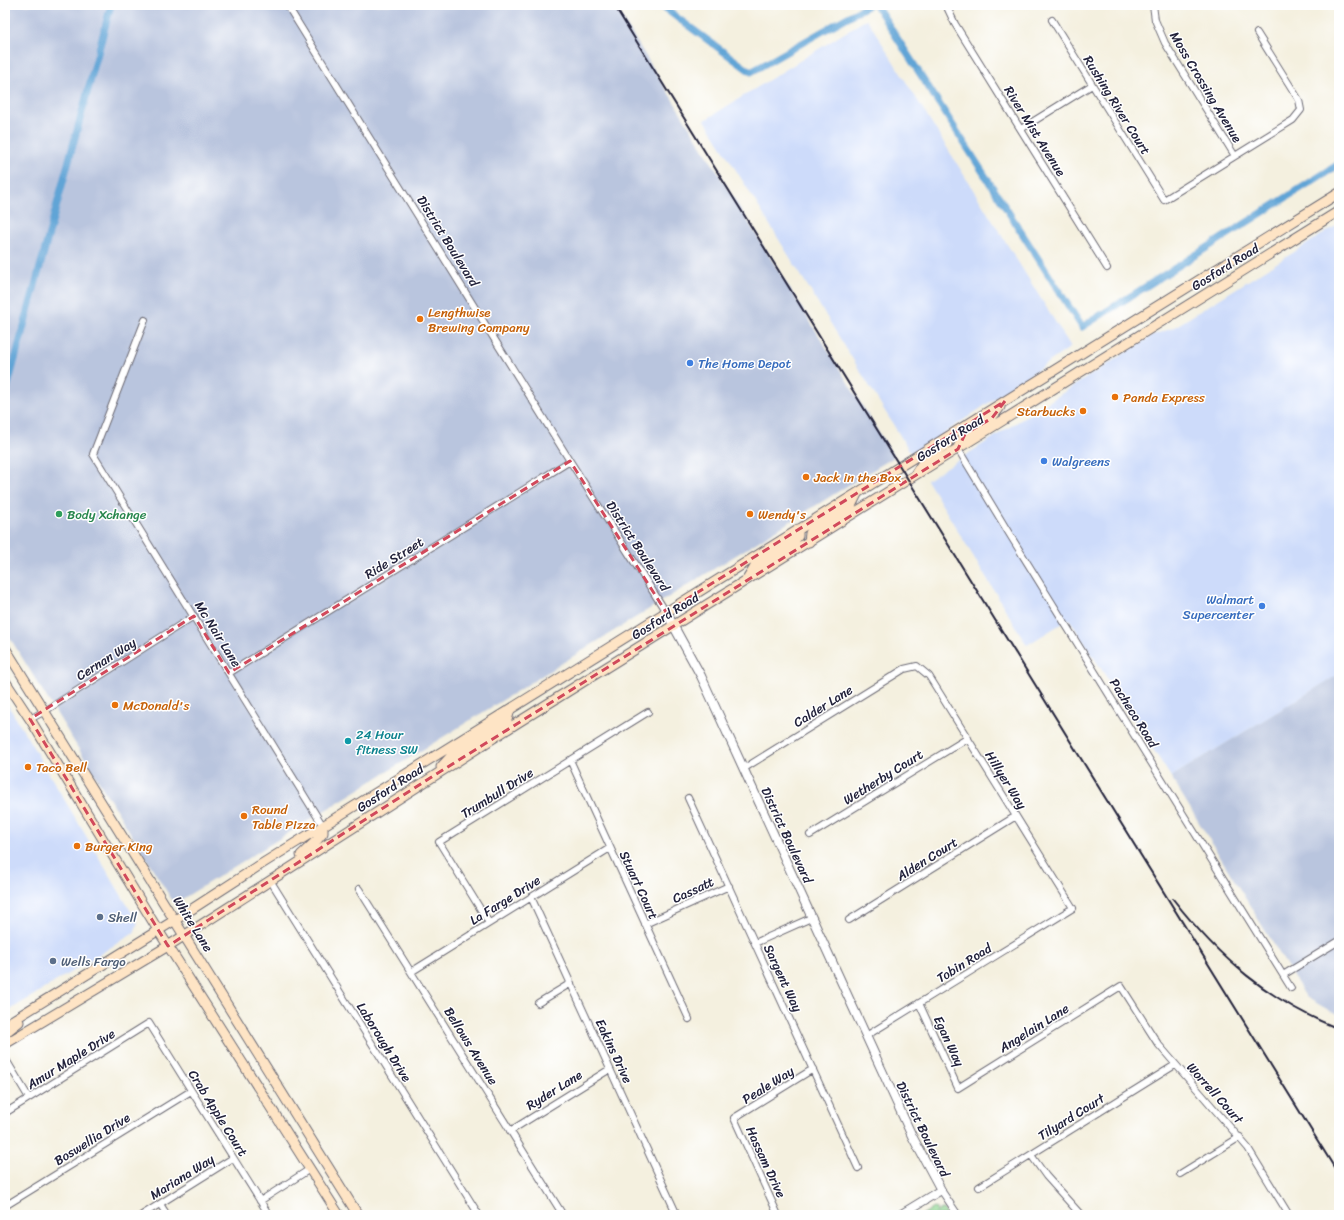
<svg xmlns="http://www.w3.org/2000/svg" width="1344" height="1220" viewBox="0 0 1344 1220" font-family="Sriracha,sans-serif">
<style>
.built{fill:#cddbfa}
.industrial{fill:#b9c5de}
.green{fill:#90d792;stroke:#597c66}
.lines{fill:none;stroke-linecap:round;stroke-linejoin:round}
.canal{stroke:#61a4d6;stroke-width:7}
.minor-casing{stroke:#6c6a74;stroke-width:8}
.tertiary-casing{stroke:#6c6a74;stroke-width:10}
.secondary-casing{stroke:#6c6a74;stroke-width:11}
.minor{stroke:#fff;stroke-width:6}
.tertiary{stroke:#fff;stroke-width:8}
.secondary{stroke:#fee4c5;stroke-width:9}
.rail{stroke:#22223b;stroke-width:2}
.marked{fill:none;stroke:#d1495b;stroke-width:3;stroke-dasharray:8 5;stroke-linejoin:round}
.food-dot{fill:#e8710a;stroke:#fff;stroke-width:1.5}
.shop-dot{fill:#3f7fe0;stroke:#fff;stroke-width:1.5}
.leisure-dot{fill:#2e9e5b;stroke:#fff;stroke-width:1.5}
.culture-dot{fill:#0f9aa8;stroke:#fff;stroke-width:1.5}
.service-dot{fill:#5c6f8a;stroke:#fff;stroke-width:1.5}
.labels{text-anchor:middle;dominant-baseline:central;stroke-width:3;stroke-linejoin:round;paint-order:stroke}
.street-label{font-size:13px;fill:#22223b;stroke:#fff}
.food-label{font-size:13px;fill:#c56008;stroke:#fff;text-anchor:start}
.shop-label{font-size:13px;fill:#366cbe;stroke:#fff;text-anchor:start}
.leisure-label{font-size:13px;fill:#27864d;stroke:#fff;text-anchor:start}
.culture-label{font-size:13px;fill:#0d838f;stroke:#fff;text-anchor:start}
.service-label{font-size:13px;fill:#4e5e75;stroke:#fff;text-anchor:start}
</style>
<rect width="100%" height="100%" fill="#fff"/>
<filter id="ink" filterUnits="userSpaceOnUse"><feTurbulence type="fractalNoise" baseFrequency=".025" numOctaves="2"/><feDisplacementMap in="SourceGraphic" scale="8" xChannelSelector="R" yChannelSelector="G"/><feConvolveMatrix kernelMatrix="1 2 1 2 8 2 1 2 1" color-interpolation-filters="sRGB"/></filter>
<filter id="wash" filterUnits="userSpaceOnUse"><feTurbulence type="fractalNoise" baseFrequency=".012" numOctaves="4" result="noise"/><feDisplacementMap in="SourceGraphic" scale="16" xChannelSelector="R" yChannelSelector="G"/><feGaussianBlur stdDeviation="0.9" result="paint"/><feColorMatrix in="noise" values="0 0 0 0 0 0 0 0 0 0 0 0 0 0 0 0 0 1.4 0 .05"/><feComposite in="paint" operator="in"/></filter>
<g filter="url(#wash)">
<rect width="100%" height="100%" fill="#f4f0df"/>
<path class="built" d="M867,19L1071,347L912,455L705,120Z
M1339,224V674L1171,777L1069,619L1027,645L927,480L1153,335L1173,328Z
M5,700L138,923L134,933L5,1013Z"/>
<path class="industrial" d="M5,5H614L894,457L179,901L172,900L5,630Z
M1339,674V1014L1332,1012L1306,997L1171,777Z"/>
<path class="green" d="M933,1208L937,1209L936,1212H938L939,1210H944L947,1215H922Z"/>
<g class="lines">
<path class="canal" d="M660,5L751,72L869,5
M876,5L1082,327L1339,164
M5,396L111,5"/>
</g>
</g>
<g filter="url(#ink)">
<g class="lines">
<defs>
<path id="minor" d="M287,5L570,461L666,612
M946,5L955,24L1107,268
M1153,5L1155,20L1165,43L1235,156
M1338,5L1339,6
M1052,20L1164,200L1293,120L1301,110L1299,100L1257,33
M1021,129L1092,85
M145,320L93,454L323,826
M958,449L1010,535L1291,988
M229,673L570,461
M30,719L45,711L194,616
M570,760L689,1019
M743,769L904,669L917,666L929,676L1073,908L866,1036
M688,798L858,1168
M810,835L968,738
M270,880L479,1215
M359,889L563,1215
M531,897L677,1215
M849,920L1016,816
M489,923L439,842L648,712
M645,924L729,886
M755,943L811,918
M411,972L610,848
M1283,975L1339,941
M538,1003L571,983
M919,1003L958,1088L1121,986L1158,1044L1248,1148L1289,1215
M5,1058L29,1098
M5,1113L149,1023L269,1215
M510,1131L610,1069
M1031,1155L1046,1176L1081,1215
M1180,1174L1240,1137
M979,1187L1175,1065
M941,1190L958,1215
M260,1201L310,1169
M160,1204L167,1215
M5,1206L191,1091
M142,1215L233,1158
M778,1215L734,1118L813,1069"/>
<path id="tertiary" d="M666,612L701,676L912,1136L941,1190L900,1215"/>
<path id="secondary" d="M958,449C961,430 980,428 992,417C995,414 998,410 1000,407
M916,473L925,459L947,444L952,435
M809,542L810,533L850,508L857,494
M748,578L756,565L793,542L798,536V529
M5,648L358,1215
M5,681L30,719L158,930L339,1215
M441,767L452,755L498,726L507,720L510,710
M301,855L317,840L323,833V826
M5,1025L175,920L260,865L1339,193
M5,1033L19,1022
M5,1044L168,946L517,723L1339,211"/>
</defs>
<use href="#minor" class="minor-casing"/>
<use href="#tertiary" class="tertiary-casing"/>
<use href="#secondary" class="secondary-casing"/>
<use href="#minor" class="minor"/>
<use href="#tertiary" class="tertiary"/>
<use href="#secondary" class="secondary"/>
<path class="rail" d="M614,5L1339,1175
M1173,899C1219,958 1269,1001 1339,1029"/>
</g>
</g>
<path class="marked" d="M1005,401L992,418L965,434L958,449L430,778L168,946L30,719L194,616L229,673L570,461L666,612Z"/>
<g class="food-dot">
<circle cx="420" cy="319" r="4"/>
<circle cx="1115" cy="397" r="4"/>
<circle cx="1083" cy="411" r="4"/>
<circle cx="806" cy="477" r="4"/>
<circle cx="750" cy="514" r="4"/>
<circle cx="115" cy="705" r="4"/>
<circle cx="28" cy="767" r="4"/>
<circle cx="244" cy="816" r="4"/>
<circle cx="77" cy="846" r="4"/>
</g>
<g class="shop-dot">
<circle cx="690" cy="363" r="4"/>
<circle cx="1044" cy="461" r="4"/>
<circle cx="1262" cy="606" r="4"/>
</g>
<circle class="leisure-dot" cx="59" cy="514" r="4"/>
<circle class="culture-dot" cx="348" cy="741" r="4"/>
<g class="service-dot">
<circle cx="100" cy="917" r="4"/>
<circle cx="53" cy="961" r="4"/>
</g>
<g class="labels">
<g class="street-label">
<text transform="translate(1206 87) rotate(59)">Moss Crossing Avenue</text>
<text transform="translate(1117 105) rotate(58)">Rushing River Court</text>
<text transform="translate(1035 131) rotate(58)">River Mist Avenue</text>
<text transform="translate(448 241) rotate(58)">District Boulevard</text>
<text transform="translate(1225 267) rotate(-32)">Gosford Road</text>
<text transform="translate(950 438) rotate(-32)">Gosford Road</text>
<text transform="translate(638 546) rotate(57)">District Boulevard</text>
<text transform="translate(394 558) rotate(-32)">Ride Street</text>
<text transform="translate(665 616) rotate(-32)">Gosford Road</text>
<text transform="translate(218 634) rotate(58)">Mc Nair Lane</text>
<text transform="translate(106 659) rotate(-32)">Cernan Way</text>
<text transform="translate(823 706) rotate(-32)">Calder Lane</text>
<text transform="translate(1134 713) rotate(58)">Pacheco Road</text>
<text transform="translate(883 777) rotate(-32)">Wetherby Court</text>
<text transform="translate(1006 780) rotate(58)">Hillyer Way</text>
<text transform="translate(390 788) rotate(-33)">Gosford Road</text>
<text transform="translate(497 793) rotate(-32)">Trumbull Drive</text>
<text transform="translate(787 835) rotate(65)">District Boulevard</text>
<text transform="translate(927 859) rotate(-32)">Alden Court</text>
<text transform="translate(639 885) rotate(65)">Stuart Court</text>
<text transform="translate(693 890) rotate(-25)">Cassatt</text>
<text transform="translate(505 900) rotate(-32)">La Farge Drive</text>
<text transform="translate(193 924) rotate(58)">White Lane</text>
<text transform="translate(964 963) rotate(-32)">Tobin Road</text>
<text transform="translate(783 978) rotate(65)">Sargent Way</text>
<text transform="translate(1034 1028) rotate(-32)">Angelain Lane</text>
<text transform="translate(949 1041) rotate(65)">Egan Way</text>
<text transform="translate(384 1042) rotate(58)">Laborough Drive</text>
<text transform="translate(471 1046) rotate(58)">Bellows Avenue</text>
<text transform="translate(614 1051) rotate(65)">Eakins Drive</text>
<text transform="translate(71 1059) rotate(-32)">Amur Maple Drive</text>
<text transform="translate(768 1085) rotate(-32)">Peale Way</text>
<text transform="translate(554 1090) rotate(-32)">Ryder Lane</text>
<text transform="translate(1215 1093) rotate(48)">Worrell Court</text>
<text transform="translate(218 1113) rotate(58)">Crab Apple Court</text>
<text transform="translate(1071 1117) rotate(-32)">Tilyard Court</text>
<text transform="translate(923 1129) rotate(64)">District Boulevard</text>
<text transform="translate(92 1139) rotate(-32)">Boswellia Drive</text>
<text transform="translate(766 1162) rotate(65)">Hassam Drive</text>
<text transform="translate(182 1177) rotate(-32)">Mariana Way</text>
</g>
<g class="food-label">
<text x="428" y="312">Lengthwise<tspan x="428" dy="15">Brewing Company</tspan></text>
<text x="1123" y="397">Panda Express</text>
<text x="1075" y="411" text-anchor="end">Starbucks</text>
<text x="814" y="477">Jack in the Box</text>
<text x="758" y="514">Wendy's</text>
<text x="123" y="705">McDonald's</text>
<text x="36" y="767">Taco Bell</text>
<text x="252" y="809">Round<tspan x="252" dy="15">Table Pizza</tspan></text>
<text x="85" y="846">Burger King</text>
</g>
<g class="shop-label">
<text x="698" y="363">The Home Depot</text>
<text x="1052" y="461">Walgreens</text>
<text x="1254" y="599" text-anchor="end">Walmart<tspan x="1254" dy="15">Supercenter</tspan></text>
</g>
<g class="leisure-label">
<text x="67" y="514">Body Xchange</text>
</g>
<g class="culture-label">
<text x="356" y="734">24 Hour<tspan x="356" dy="15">fitness SW</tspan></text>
</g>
<g class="service-label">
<text x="108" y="917">Shell</text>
<text x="61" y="961">Wells Fargo</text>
</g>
</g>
<rect width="1344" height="1220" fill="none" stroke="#fff" stroke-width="20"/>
</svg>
